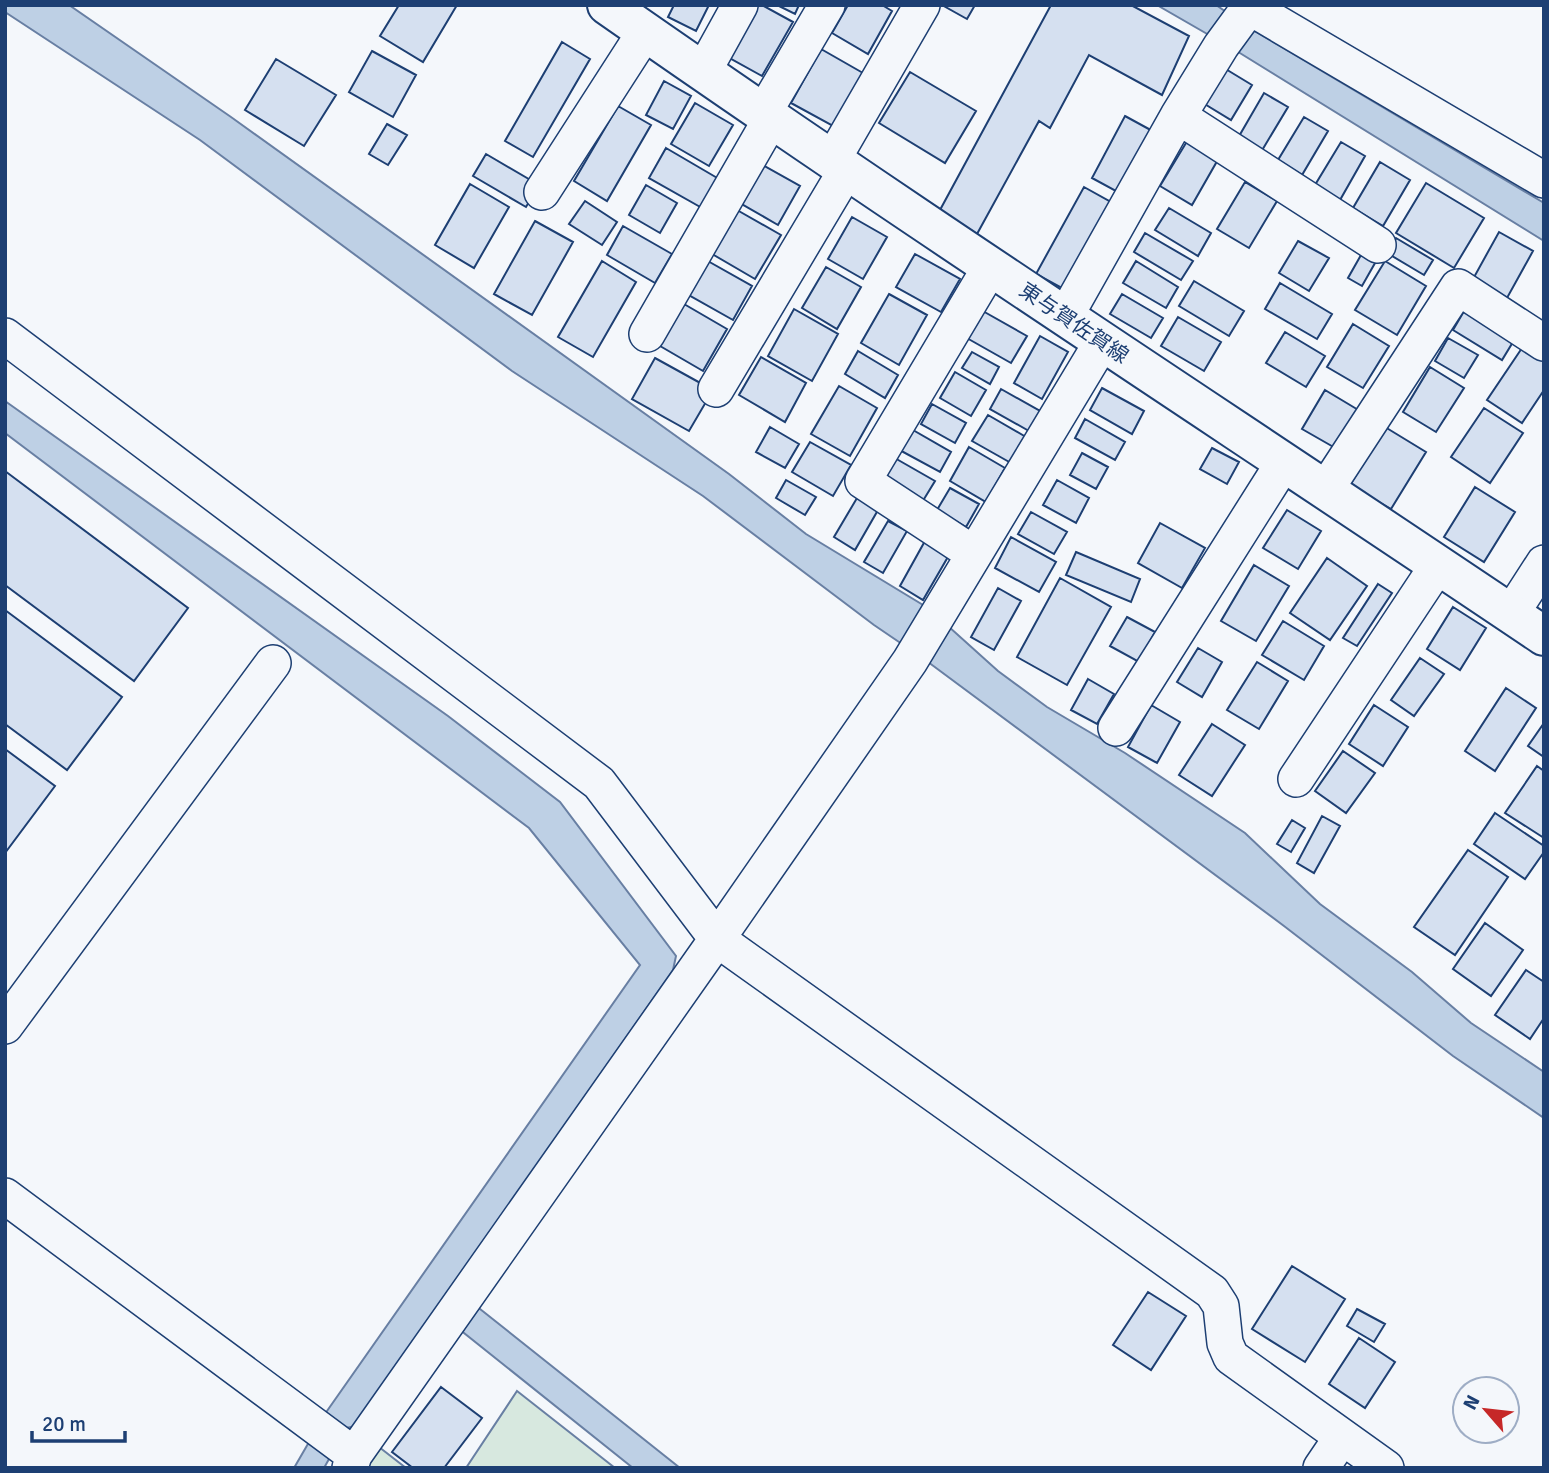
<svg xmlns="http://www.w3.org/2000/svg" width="1549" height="1473" viewBox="0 0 1549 1473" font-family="Signika,'Noto Sans JP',sans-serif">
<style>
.green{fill:#d7e8df;stroke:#687fa3;stroke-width:2}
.water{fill:#bed0e5;stroke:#687fa3;stroke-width:2}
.building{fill:#d5e0f0;stroke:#1d3f73;stroke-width:2}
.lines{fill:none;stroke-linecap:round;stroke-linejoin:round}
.minor-casing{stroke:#1d3f73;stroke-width:38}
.major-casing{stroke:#1d3f73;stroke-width:42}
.minor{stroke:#f4f7fb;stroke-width:35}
.major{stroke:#f4f7fb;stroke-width:38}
.labels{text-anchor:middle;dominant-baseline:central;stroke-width:5;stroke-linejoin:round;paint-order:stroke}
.street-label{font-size:21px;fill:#1d3f73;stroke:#f4f7fb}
</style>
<rect width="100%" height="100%" fill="#f4f7fb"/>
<path class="green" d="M517,1391L615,1468H466Z
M379,1447L406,1468H366Z"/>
<path class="water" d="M5,5H69L231,117L729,474L806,534L928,608L998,671L1047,707L1125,753L1245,833L1320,904L1412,972L1471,1023L1544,1072V1118L1453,1056L1284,926L924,659L874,625L703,496L512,371L200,140L5,12Z
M1157,5H1216L1248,27L1544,203V241L1235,50Z
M5,401L448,716L560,802L676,956L673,970L356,1426L341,1429L329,1448V1459L324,1468H294L327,1411L640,965L529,828L5,433Z
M475,1305L680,1468H633L459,1329Z"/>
<path class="building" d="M399,5H457L423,62L380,36Z
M674,5H709L696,31L668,17Z
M755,5H762L793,22L762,76L726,56Z
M777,5H799L795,14Z
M848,5H882L892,11L868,54L832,33Z
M942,5H975L967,19Z
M1051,5H1131L1189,36L1162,95L1089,55L1050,128L1039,121L977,234L940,210Z
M562,42L590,59L533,157L505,141Z
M821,49L863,73L833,126L791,103Z
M372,51L416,75L393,117L349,92Z
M276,59L336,95L304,146L245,110Z
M1224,68L1252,85L1231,120L1203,103Z
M910,72L976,111L945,163L879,123Z
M664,81L691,96L673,129L646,115Z
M1264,93L1288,107L1261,152L1238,138Z
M695,103L733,125L709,166L671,144Z
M618,106L651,125L607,201L574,181Z
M1125,116L1158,134L1125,196L1092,178Z
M1304,117L1328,131L1302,175L1278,160Z
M387,124L407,135L388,165L369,154Z
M1189,138L1220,156L1192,205L1160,186Z
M1341,142L1365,156L1340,200L1315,185Z
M666,148L719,179L702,208L649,178Z
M486,154L539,185L526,207L473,176Z
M1380,162L1410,180L1383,226L1353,208Z
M761,164L800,186L778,225L740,203Z
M1245,182L1277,201L1249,248L1217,229Z
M1426,183L1484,218L1454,268L1396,233Z
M470,184L509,207L474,268L435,245Z
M646,185L677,203L660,233L629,215Z
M1084,187L1118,206L1071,293L1036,274Z
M585,201L617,222L602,245L569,224Z
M1169,208L1211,233L1198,256L1155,230Z
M737,210L781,235L755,279L712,254Z
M852,217L887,237L863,279L828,259Z
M535,221L573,242L532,315L494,294Z
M623,226L672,254L655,283L607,255Z
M1499,232L1533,251L1507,298L1473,279Z
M1145,233L1193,261L1181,280L1134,252Z
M1396,238L1433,260L1424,275L1387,253Z
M1298,241L1329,258L1309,291L1279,273Z
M915,254L960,279L941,312L896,287Z
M1361,255L1375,263L1362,286L1348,278Z
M706,260L752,286L733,320L687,294Z
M602,261L636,282L593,357L558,337Z
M1136,261L1178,287L1166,308L1123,283Z
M1385,261L1426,286L1397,335L1355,310Z
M826,267L861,287L837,329L802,308Z
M1194,281L1244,311L1229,336L1179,306Z
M1280,283L1332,314L1317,339L1265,309Z
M889,294L927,315L899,365L861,343Z
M1122,294L1163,318L1151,338L1110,314Z
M684,304L727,329L703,371L660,346Z
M1467,306L1516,337L1502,360L1453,330Z
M794,309L838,334L812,381L768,356Z
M981,310L1027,336L1011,363L965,337Z
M1178,317L1221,342L1204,371L1161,346Z
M1353,324L1389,346L1363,388L1327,367Z
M1285,332L1325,356L1306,387L1266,363Z
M1040,336L1068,352L1042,399L1014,383Z
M1448,338L1478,355L1464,378L1435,361Z
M1524,345L1544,358V390L1522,423L1487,400Z
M858,351L898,375L885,398L845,374Z
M972,352L999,367L990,384L962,368Z
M761,357L806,383L785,422L739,395Z
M655,358L713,390L689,431L632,399Z
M1430,367L1464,388L1436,432L1403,412Z
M955,372L986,390L971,416L940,398Z
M839,386L877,408L850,456L811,434Z
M1102,388L1144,411L1132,434L1090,410Z
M1001,389L1040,411L1029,431L990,409Z
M1325,390L1360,411L1337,449L1302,429Z
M932,404L966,423L955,443L921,424Z
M1484,408L1523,433L1490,483L1451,457Z
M988,415L1026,437L1011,463L972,441Z
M1085,419L1125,442L1115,460L1075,438Z
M906,426L951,452L940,472L894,447Z
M770,427L799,444L785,468L756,452Z
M1385,427L1426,452L1391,509L1350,485Z
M810,442L851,465L833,496L792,472Z
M969,447L1005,468L986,502L950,481Z
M1212,448L1239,462L1227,484L1200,469Z
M1082,453L1108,467L1096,489L1070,475Z
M893,457L935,481L921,504L880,480Z
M5,471L188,608L134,681L5,585Z
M786,480L816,497L805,515L776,498Z
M1057,480L1089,498L1076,523L1043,505Z
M1475,487L1515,512L1484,562L1444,537Z
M950,488L979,504L966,527L937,510Z
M857,498L878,510L855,550L834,537Z
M1287,510L1321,531L1298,569L1263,548Z
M1031,512L1067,532L1054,554L1018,534Z
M888,521L907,531L883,573L864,562Z
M1160,523L1205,548L1182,588L1138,563Z
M1011,537L1056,562L1039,592L995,568Z
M925,541L949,555L923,600L900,586Z
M1076,552L1140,579L1131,602L1066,575Z
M1327,558L1367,586L1330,640L1290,613Z
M1254,565L1289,586L1256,641L1221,621Z
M1060,578L1111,607L1067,685L1017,657Z
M1378,584L1392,593L1357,646L1343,638Z
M998,588L1021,601L994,650L971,637Z
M1453,607L1486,628L1460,670L1427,649Z
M5,610L122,697L67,770L5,724Z
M1127,617L1155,632L1139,662L1110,646Z
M1283,621L1324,646L1304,680L1262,655Z
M1198,648L1222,662L1202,697L1177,682Z
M1420,658L1444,674L1414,716L1391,700Z
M1257,662L1288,681L1259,729L1227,710Z
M1088,679L1114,694L1097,724L1071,710Z
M1506,688L1536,708L1495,771L1465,751Z
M1151,705L1180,722L1157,763L1128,747Z
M1374,705L1408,727L1383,766L1349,744Z
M1544,723V757L1528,746Z
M1212,724L1245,745L1212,796L1179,775Z
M5,749L55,786L5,853Z
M1343,751L1375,773L1346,813L1315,791Z
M1537,766L1544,771V838L1505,813Z
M1495,813L1544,846V852L1525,879L1474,844Z
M1322,816L1340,826L1314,873L1297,863Z
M1292,820L1305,828L1291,852L1277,844Z
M1468,850L1508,877L1455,955L1414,927Z
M1485,923L1523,950L1491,996L1453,969Z
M1526,970L1544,982V1018L1530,1039L1495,1015Z
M1292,1266L1345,1299L1305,1362L1252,1329Z
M1148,1292L1186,1316L1151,1370L1113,1345Z
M1357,1309L1385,1324L1374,1342L1347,1326Z
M1359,1338L1395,1362L1365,1408L1329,1384Z
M441,1387L482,1418L444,1468H413L392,1452Z"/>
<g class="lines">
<defs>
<path id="minor" d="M1246,5L1544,180
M703,72L740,5
M763,114L827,5
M1178,116L1378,245
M833,159L922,5
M542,192L645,32
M1065,317L1178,116L1221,46L1251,5
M647,334L771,119
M5,336L599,783L717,939L1212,1292L1221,1306L1225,1343L1231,1357L1386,1468
M716,389L847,169
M1326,489L1458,287L1544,343
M974,554L863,481L991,266
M1511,614L1544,563
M1116,728L1284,462
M1296,779L1438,565
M5,1026L273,663
M5,1196L354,1455
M350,1468L354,1455L717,939L910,661L1102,342
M1321,1468L1342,1437"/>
<path id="major" d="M607,5C916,221 1232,426 1544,636"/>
</defs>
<use href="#minor" class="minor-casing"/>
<use href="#major" class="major-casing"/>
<use href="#minor" class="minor"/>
<use href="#major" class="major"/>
</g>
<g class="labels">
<g class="street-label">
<text transform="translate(1074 323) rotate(34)">東与賀佐賀線</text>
</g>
</g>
<rect width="1549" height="1473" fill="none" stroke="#1d3f73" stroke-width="14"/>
<g transform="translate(1486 1410) rotate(298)"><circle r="33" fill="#f4f7fb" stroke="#9eadc5" stroke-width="2"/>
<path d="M0-5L12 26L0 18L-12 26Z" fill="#c62828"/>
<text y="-10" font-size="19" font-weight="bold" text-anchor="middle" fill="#1d3f73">N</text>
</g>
<path d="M32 1431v10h93v-10" fill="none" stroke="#1d3f73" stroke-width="3.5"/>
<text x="42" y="1431" font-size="21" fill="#1d3f73" stroke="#f4f7fb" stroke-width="5" paint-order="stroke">20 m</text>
</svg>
